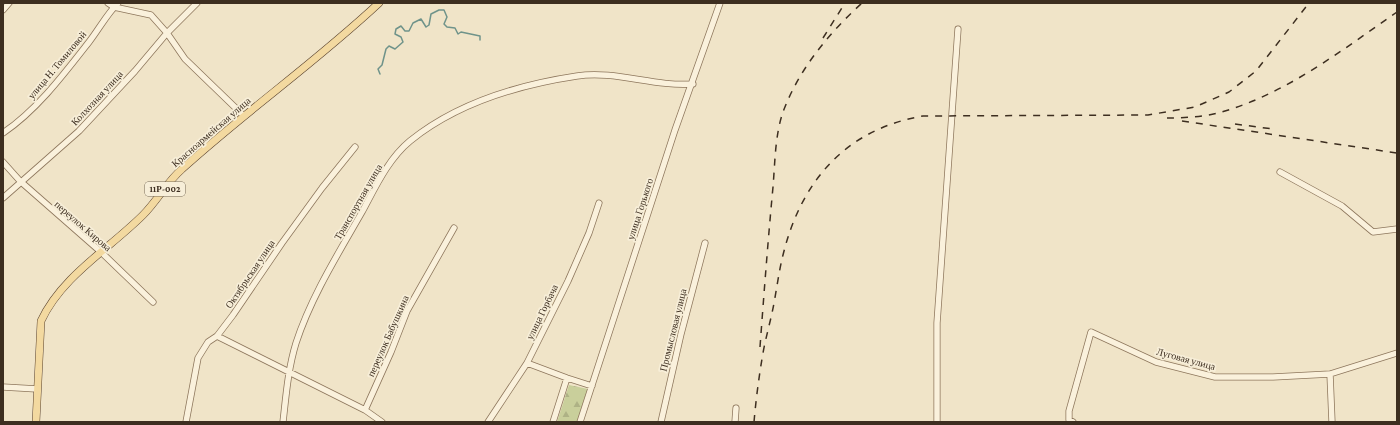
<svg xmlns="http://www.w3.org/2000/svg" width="1400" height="425" viewBox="0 0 1400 425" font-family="'Crimson Pro',serif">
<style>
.forest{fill:url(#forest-firs)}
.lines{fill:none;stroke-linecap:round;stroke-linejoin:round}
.stream{stroke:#6f938a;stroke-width:1.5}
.minor-casing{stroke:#8d765c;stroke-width:7}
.major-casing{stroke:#5b4430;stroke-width:8}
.minor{stroke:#faf1dc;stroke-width:5.5}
.major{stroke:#f3d9a0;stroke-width:7}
.rail{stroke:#3d2e20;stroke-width:1.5;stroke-dasharray:7 7;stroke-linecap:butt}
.labels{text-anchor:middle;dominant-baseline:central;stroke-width:3.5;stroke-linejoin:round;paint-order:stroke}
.shield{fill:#f7eed8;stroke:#756857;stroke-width:1}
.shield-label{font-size:9px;font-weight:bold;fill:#3d2e20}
.street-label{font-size:10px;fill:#3d2e20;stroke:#f7eed8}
</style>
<defs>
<pattern id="forest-firs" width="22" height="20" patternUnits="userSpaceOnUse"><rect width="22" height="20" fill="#c9cf9b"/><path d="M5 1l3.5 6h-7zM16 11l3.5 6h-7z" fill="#aeb285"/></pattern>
</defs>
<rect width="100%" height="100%" fill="#f0e4c8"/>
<path class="forest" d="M569,385L588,389L577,422H557Z"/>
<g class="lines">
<path class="stream" d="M380,74L378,69L382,65L386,49L389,46L395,49L403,42L401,37L395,34L396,29L401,26L405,31H409L413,23L421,19L426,27L429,25L431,14L439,10H444L447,17L444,24L447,27L455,28L458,34L461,32L480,36V40"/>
<defs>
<path id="minor" d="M108,3L114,7L151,15L167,33L185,59L244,116
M3,10L9,3
M3,133C37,110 64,74 89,42C99,29 107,14 118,3
M3,162L20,181L101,252L153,302
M1280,172L1342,206L1373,232L1397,229
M3,198L79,131L135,71L167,33L197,3
M217,336L365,410L382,422
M527,363L567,378L592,386
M3,387L37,389
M365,410L391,352L407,311L454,228
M186,422L198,358L208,342L217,336L233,315L282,243L322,188L355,147
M283,422C286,396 288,369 296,343C311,297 338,254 362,212C375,188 388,159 410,141C457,103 517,85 577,76C615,70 654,87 693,84
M488,422L527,363L568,281L589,233L599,203
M553,422L567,378
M580,422L675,130L720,3
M661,422L681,334L705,243
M735,422L736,408
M937,422V323L958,29
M1073,422L1069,420V411L1091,332L1156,362L1215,377H1273L1330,374
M1332,422L1330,374L1397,353"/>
<path id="major" d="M36,422L41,321C62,276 109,249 143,215C157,201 167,182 182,169C246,111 316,62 379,3"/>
</defs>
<use href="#minor" class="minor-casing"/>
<use href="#major" class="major-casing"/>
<use href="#minor" class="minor"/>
<use href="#major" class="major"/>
<path class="rail" d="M823,38L845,3
M1167,118C1184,118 1202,117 1218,113C1285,95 1342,50 1397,12
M1182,121L1397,153
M1235,124L1273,129
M760,347C764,293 768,240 773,187C775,163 775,135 783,112C799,69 829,33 862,3
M754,422C756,399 759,376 763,353C766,336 771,320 774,303C777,287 779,271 783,255C801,181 846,129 923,116L1148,115L1195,107L1229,92L1256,71L1309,3"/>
</g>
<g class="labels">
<rect class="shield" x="145" y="182" width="40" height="14" rx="3"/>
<g class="shield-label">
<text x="165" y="189">11Р-002</text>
</g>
<g class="street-label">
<text transform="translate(57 65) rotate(-50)">улица Н. Томиловой</text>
<text transform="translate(97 98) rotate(-47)">Колхозная улица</text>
<text transform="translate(211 132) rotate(-41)">Красноармейская улица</text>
<text transform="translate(358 202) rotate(-60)">Транспортная улица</text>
<text transform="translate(640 209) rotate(-72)">улица Горького</text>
<text transform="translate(83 226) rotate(41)">переулок Кирова</text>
<text transform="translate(250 274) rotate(-56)">Октябрьская улица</text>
<text transform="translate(542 312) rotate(-64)">улица Горбача</text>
<text transform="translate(673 330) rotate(-76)">Промысловая улица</text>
<text transform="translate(388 336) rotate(-66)">переулок Бабушкина</text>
<text transform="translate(1186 359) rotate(15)">Луговая улица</text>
</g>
</g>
<rect width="1400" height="425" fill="none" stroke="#3d2e20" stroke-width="8"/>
</svg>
